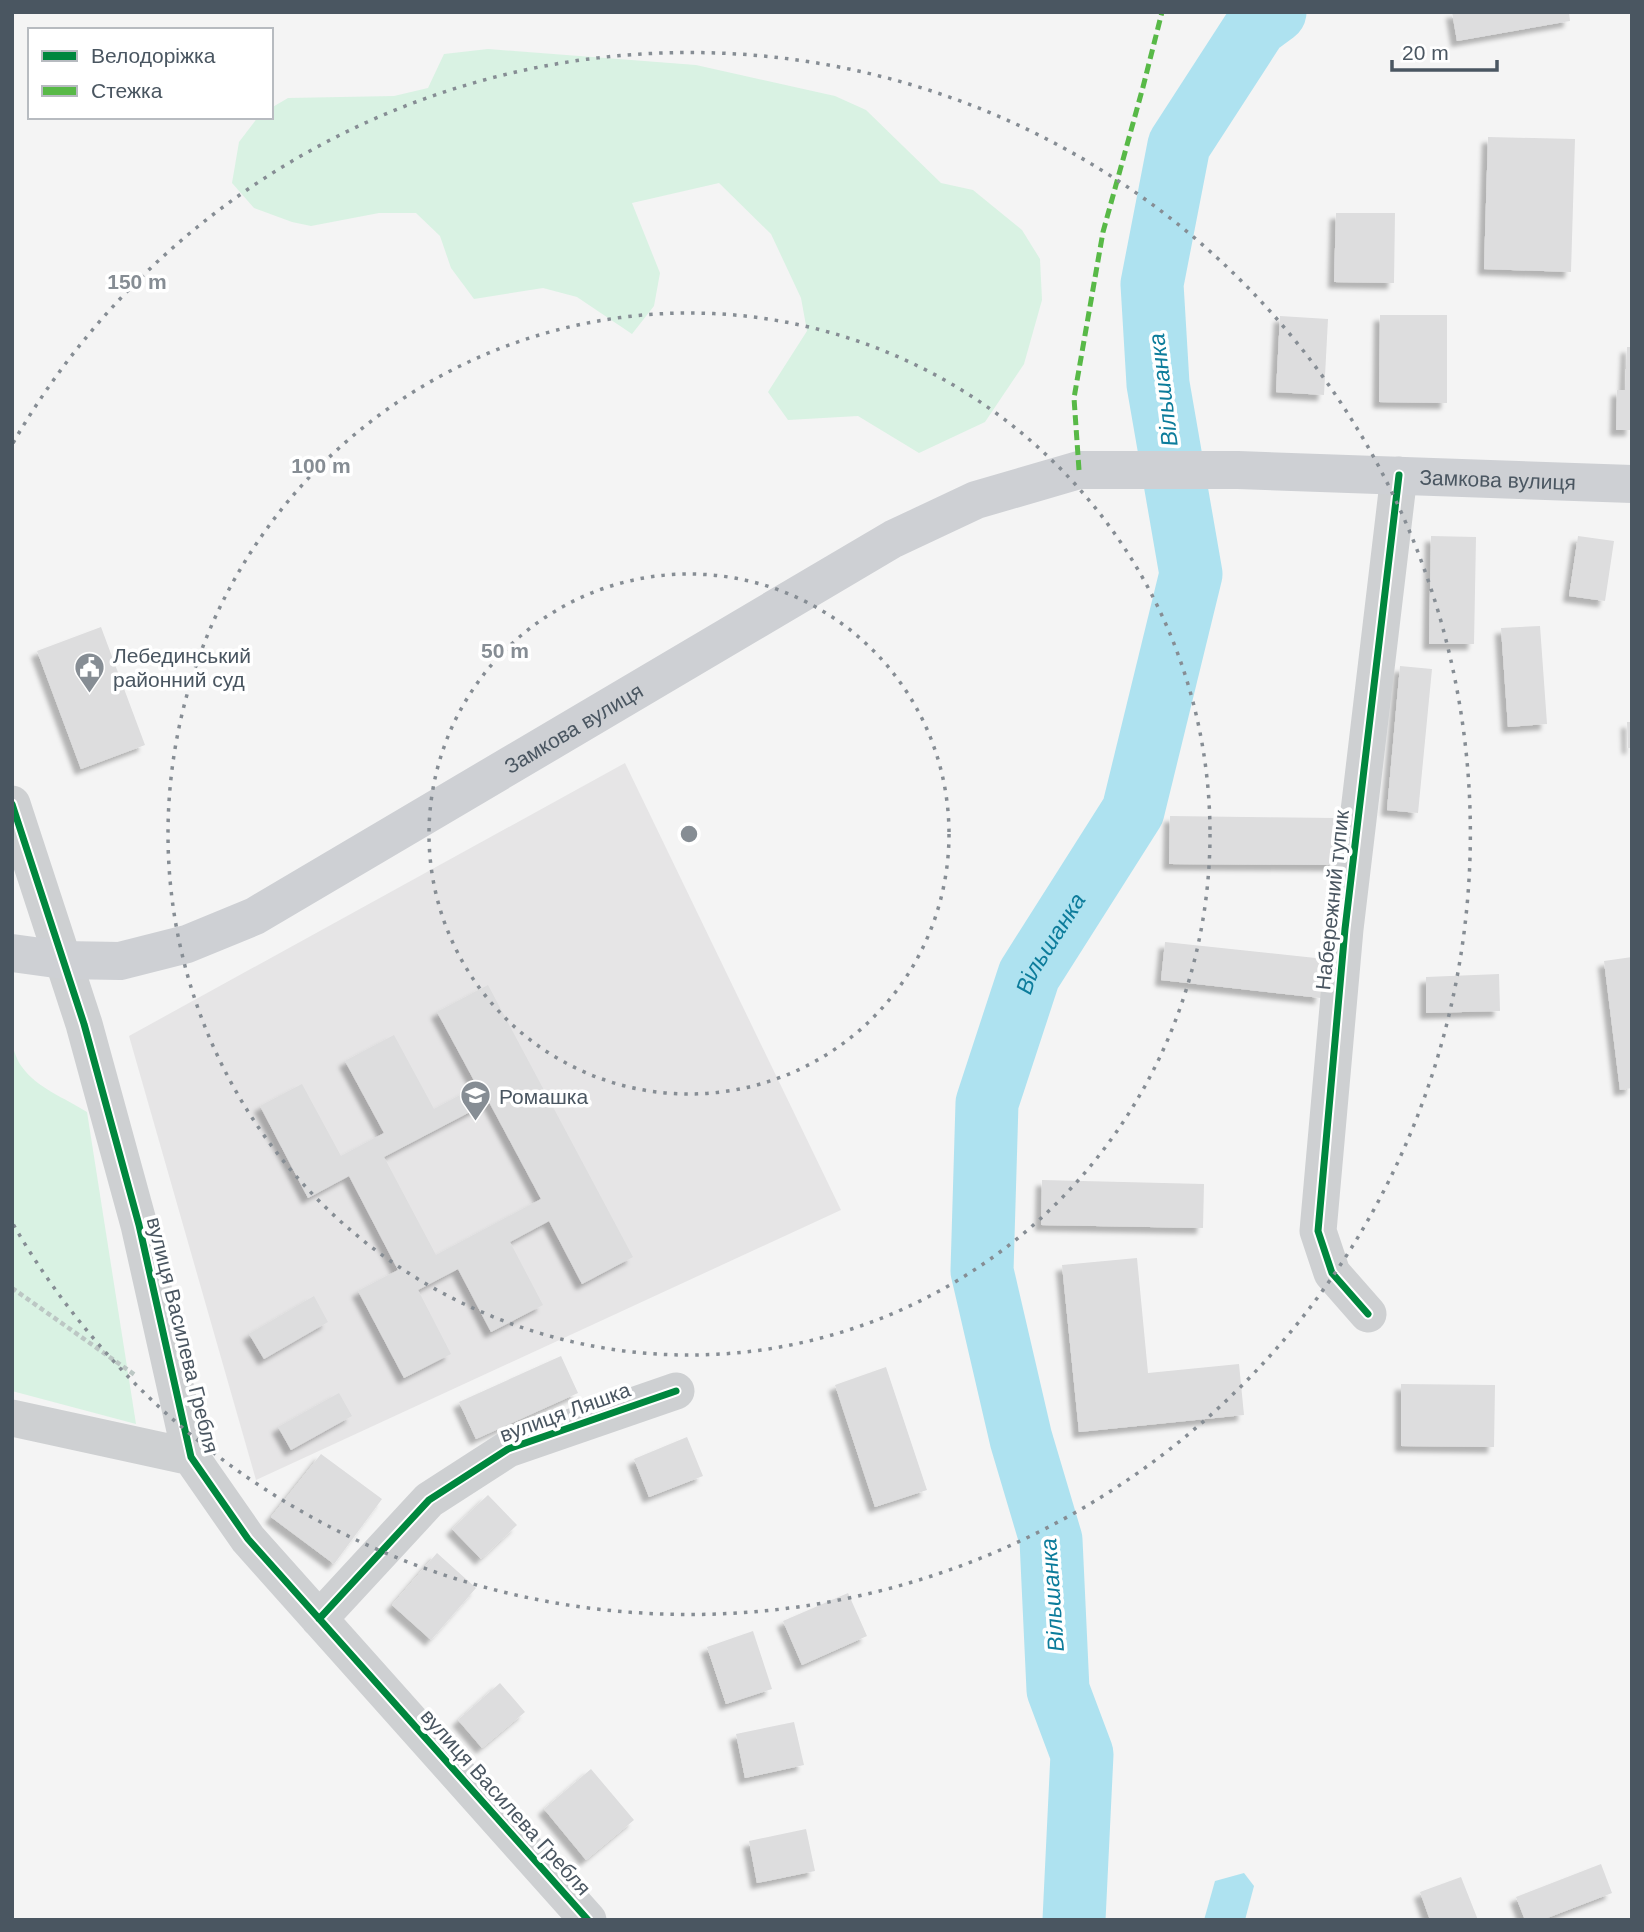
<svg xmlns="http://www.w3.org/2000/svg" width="1644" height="1932" viewBox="0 0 1644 1932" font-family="Arial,sans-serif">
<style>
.education{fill:#e6e5e6}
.green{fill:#d9f2e3}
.water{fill:#aee2f0}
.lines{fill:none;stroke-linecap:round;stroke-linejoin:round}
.river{stroke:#aee2f0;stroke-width:63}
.building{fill:#ddddde;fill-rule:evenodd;filter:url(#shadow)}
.path{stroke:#bcc7c4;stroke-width:4.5;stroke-dasharray:5 3.5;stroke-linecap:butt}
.street{stroke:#ced0d2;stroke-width:37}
.secondary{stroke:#ced0d4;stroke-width:38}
.quiet{stroke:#58b947;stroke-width:5;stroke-dasharray:10 5;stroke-linecap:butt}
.cycleway-casing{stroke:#fff;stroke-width:11}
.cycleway{stroke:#00873e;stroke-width:7}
.ring{fill:none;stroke:#868d94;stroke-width:3.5;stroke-dasharray:3.5 7}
.labels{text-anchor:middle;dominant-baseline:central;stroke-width:7;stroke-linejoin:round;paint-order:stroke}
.street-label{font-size:21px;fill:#4a5661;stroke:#fff}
.poi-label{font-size:21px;fill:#4a5661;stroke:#fff;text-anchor:start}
.water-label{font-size:23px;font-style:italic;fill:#0c7c9b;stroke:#fff}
.centre{fill:#868d94;stroke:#fff;stroke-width:3.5}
.ring-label{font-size:21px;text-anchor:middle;font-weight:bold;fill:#868d94;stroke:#fff;stroke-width:7;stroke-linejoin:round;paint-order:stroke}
</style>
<defs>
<filter id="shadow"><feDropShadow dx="-6" dy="6" stdDeviation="2" flood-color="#0004"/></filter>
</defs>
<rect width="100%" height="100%" fill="#f4f4f4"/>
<path class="education" d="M625,763L841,1210L256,1480L129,1036Z"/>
<path class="green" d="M488,49L696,65L835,96L866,110L941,183L973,190L1022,230L1040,259L1042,300L1024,364L985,422L919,453L858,416L788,420L768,392L807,331L801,298L771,234L719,183L632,203L660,273L654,306L632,334L577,297L543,288L474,299L451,268L440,236L416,213H379L311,226L292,222L254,208L232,183L239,142L258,117H271V108L288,98L394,96L428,88L444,54Z
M12,1046C15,1052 17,1061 22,1067C37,1088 65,1098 87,1112L136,1424L12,1391Z"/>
<path class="water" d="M1244,1873L1254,1886L1245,1920H1204L1215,1881Z"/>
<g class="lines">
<path class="river" id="s1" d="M1074,1920L1082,1754L1058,1690L1051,1540L1021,1439L982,1271L987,1103L1029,975L1133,811L1191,574L1158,384L1152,284L1179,145L1256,26L1275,12"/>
</g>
<path class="building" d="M1452,12H1569L1570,21L1457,41Z
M1488,137L1575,139L1571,272L1484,269Z
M1336,213H1395L1394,283L1334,282Z
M1380,315H1447V403L1379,402Z
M1280,316L1328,319L1324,395L1276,392Z
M1627,347H1632V430H1616L1617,390H1625Z
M1431,536L1476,537L1474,644H1429Z
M1578,536L1614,541L1605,601L1569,596Z
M1540,626L1547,724L1508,727L1501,628Z
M101,627L145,745L81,769L37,651Z
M1400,666L1432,669L1418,813L1387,810Z
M1627,722H1632V748H1628Z
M1170,816L1336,818V865L1169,864Z
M1165,942L1325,959L1321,998L1161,980Z
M1632,957V1088L1620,1090L1604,961Z
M1499,974L1500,1011L1426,1013V977Z
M488,985L633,1257L582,1284L549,1221L510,1242L543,1305L491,1332L458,1269L418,1290L451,1354L404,1378L358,1291L398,1270L349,1176L308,1198L260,1106L302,1084L341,1156L384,1133L345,1061L394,1035L434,1109L477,1086L437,1012ZM489,1102L541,1199L436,1255L384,1157Z
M1042,1180L1204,1184L1203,1228L1041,1225Z
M1137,1258L1148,1373L1239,1364L1244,1415L1079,1432L1062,1265Z
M314,1296L328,1322L264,1359L249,1334Z
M561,1356L578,1393L476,1439L459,1402Z
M886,1367L927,1490L875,1507L835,1385Z
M1401,1384L1495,1385L1494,1447L1401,1446Z
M339,1393L352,1416L291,1450L278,1427Z
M687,1437L703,1476L649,1497L634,1459Z
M321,1454L382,1499L334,1564L271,1517Z
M488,1495L517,1525L481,1559L452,1529Z
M437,1553L476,1588L431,1640L392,1605Z
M848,1593L867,1636L802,1665L783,1621Z
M753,1631L772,1689L726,1704L707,1647Z
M500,1683L525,1712L482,1748L458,1720Z
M794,1722L804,1765L745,1778L736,1734Z
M591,1769L634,1820L586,1860L544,1809Z
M806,1829L815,1871L757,1883L749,1841Z
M1601,1864L1612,1893L1542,1920H1525L1516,1897Z
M1461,1877L1478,1920H1430L1420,1892Z"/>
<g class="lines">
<path class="path" d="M12,1288L135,1375"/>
<path class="street" d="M12,804L84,1024L139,1225L191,1457L248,1539L588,1920
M1368,1314L1332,1273L1318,1231L1345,929L1399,475
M12,1418L191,1457
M319,1619L429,1500L508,1449L676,1391"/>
<path class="secondary" id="s2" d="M12,953L63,960L120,961L187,944L255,916L893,539L976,500L1079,470H1238L1632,484"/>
<path class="quiet" d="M1079,470L1074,398L1103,232L1143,87L1162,12"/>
<defs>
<path id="cycleway" d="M12,804L84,1024L139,1225L191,1457L248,1539L588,1920
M1368,1314L1332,1273L1318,1231L1345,929L1399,475
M319,1619L429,1500L508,1449L676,1391"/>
</defs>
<use href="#cycleway" class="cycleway-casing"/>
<use href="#cycleway" class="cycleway"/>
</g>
<g class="ring">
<circle cx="689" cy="834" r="260"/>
<circle cx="689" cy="834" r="521"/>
<path d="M13 443A781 781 0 1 1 13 1224"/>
</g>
<defs>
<symbol id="civic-pin" viewBox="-11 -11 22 30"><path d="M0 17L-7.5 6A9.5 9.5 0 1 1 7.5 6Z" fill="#868d94" stroke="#fff"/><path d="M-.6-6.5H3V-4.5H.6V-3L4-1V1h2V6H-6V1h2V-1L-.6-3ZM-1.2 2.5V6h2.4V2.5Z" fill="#fff"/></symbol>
<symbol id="school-pin" viewBox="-11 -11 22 30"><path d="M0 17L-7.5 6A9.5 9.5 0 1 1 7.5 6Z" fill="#868d94" stroke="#fff"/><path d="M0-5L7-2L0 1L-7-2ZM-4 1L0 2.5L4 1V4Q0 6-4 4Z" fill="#fff"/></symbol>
</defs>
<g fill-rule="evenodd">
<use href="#civic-pin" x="72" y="650" width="35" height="47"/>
<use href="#school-pin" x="458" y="1078" width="35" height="47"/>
</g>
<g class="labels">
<g class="street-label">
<text stroke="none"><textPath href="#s2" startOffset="1610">Замкова вулиця</textPath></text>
<text stroke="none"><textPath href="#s2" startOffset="621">Замкова вулиця</textPath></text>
<text transform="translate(1332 900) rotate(-84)">Набережний тупик</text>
<text transform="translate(183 1335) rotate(76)">вулиця Василева Гребля</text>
<text transform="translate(565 1412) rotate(-20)">вулиця Ляшка</text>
<text transform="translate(506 1802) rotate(48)">вулиця Василева Гребля</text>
</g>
<g class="poi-label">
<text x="113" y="655">Лебединський<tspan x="113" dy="24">районний суд</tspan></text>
<text x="499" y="1096">Ромашка</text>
</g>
<g class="water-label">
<text transform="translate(1163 390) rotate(-97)">Вільшанка</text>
<text stroke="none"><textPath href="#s1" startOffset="1003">Вільшанка</textPath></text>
<text transform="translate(1052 1595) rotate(-94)">Вільшанка</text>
</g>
</g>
<circle cx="689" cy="834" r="10" class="centre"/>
<g class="ring-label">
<text x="137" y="289">150 m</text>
<text x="321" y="473">100 m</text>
<text x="505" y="658">50 m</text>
</g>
<rect width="1644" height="1932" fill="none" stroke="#4a5661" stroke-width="28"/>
<rect x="28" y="28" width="245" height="91" fill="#ffffff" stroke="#b7bbc0" stroke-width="2"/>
<rect x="42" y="51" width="35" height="10" fill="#00873e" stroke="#b7bbc0" stroke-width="2"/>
<text x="91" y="63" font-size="21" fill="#4a5661">Велодоріжка</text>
<rect x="42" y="86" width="35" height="10" fill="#58b947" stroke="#b7bbc0" stroke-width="2"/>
<text x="91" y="98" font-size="21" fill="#4a5661">Стежка</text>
<path d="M1392 60v10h105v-10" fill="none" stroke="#4a5661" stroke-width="3.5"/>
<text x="1402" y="60" font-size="21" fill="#4a5661" stroke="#ffffff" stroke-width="5" paint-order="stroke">20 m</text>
</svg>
